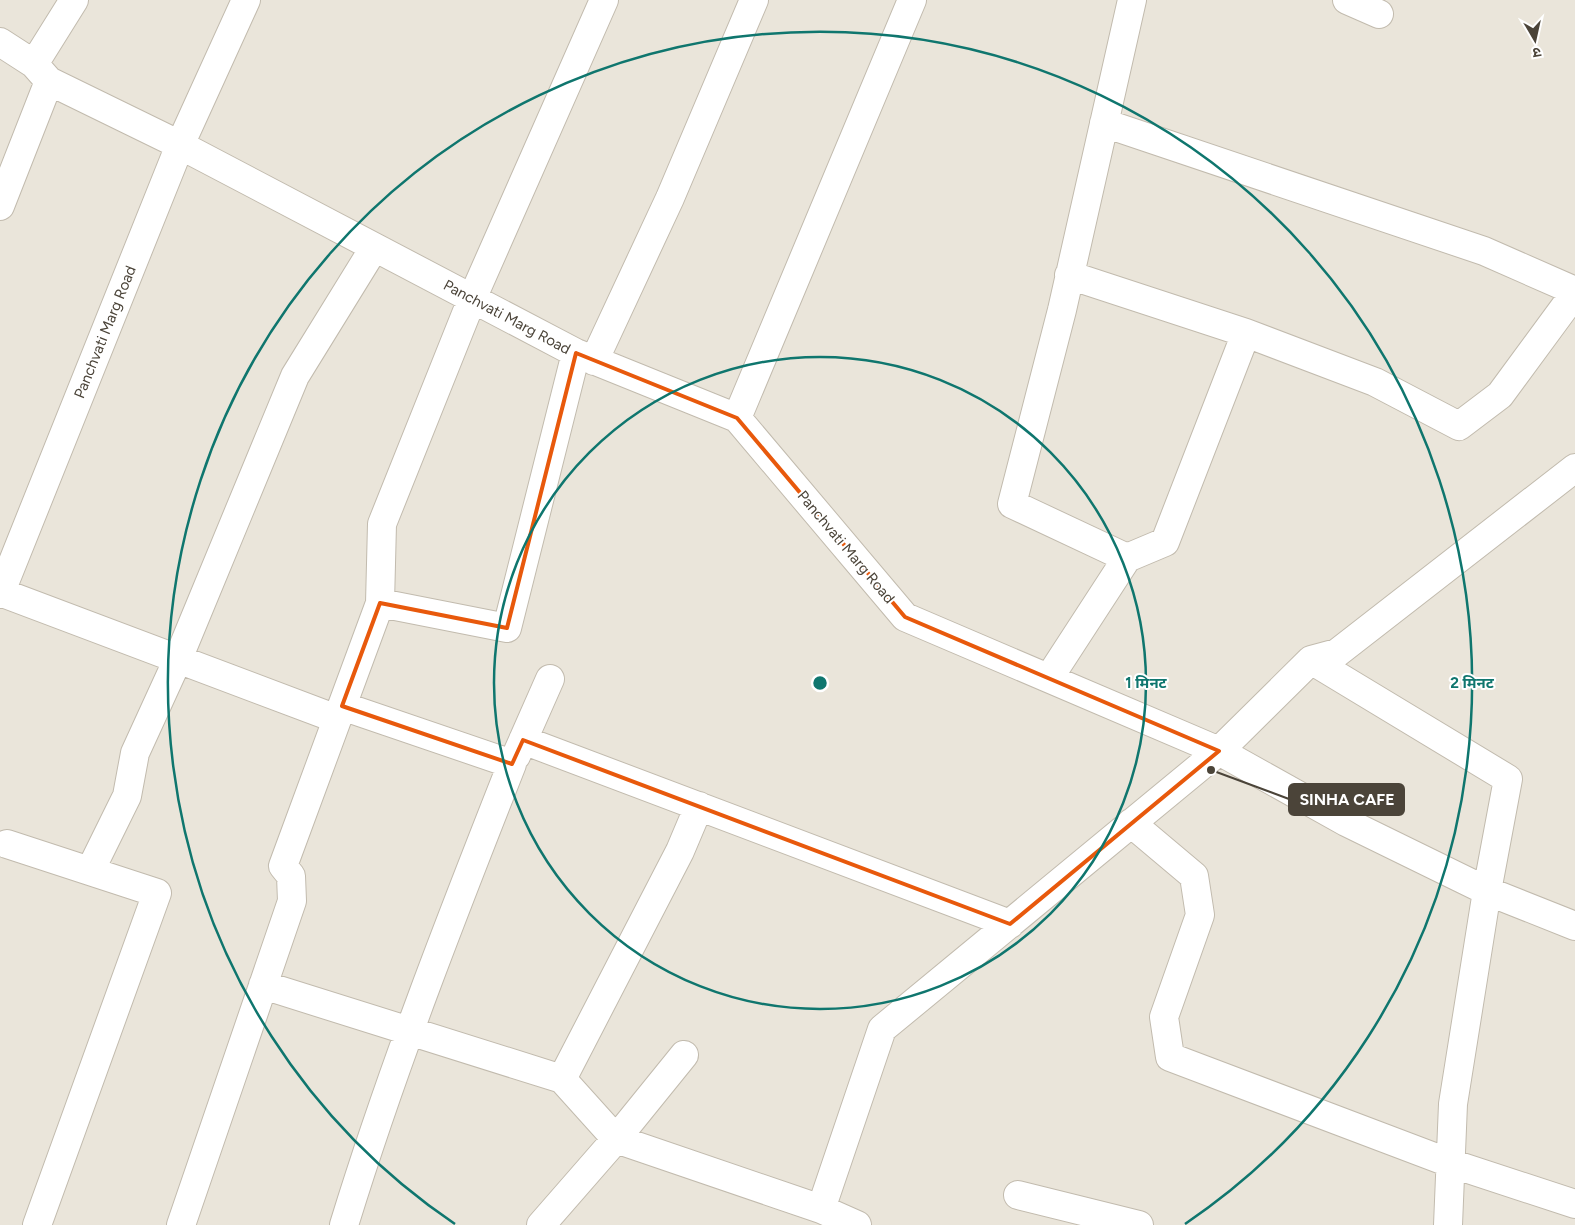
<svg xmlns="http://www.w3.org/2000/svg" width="1575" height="1225" viewBox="0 0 1575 1225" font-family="Figtree,'Noto Sans Devanagari',sans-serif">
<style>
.residential{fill:#eae5da}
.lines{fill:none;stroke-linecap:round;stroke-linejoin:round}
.minor-casing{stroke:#c2bbae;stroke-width:30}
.minor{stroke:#fff;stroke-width:28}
.marked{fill:none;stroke:#e8590c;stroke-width:4;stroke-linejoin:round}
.ring{fill:none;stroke:#0f766e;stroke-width:2.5}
.labels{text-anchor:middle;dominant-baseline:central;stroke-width:4;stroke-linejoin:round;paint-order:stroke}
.street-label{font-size:15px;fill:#4b4439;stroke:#fff}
.centre{fill:#0f766e;stroke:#fff;stroke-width:2.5}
.ring-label{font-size:15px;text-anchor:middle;font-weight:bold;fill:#0f766e;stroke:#fff;stroke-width:4;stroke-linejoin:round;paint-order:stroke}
.leader{fill:none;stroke:#4b4439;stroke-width:2}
.callout-dot{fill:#4b4439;stroke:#fff;stroke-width:2}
.callout{fill:#4b4439;stroke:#4b4439;stroke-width:2}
.callout-label{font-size:16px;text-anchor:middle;font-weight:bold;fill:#fff}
</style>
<rect width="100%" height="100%" fill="#f6f3ec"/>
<path class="residential" d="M0,0H1575V1225H0Z"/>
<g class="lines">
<defs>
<path id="minor" d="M1347,0L1379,14
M0,42L34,64L49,81L180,145L246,0
M34,64L74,0
M1104,123L1484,251L1575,291
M0,206L49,81
M1069,275L1246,333L1375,382L1459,426L1500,395L1575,293
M594,361L670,198L754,0
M737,418L912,0
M1127,558L1165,542L1246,333
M0,592L337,719
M0,594L180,145L576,353L737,418L905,617L1219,751L1346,822L1487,891L1453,1104L1448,1225
M380,603L382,524L472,299L604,0
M1311,660L1508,779L1487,891L1575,926
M1049,678L1127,558L1012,504L1062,310L1132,0
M342,706L512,764C452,916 392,1069 344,1225
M523,740L1010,924
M516,756L550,679
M1131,823L1194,876L1200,915L1164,1017L1170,1057L1450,1163L1575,1204
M7,844L157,893L37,1225
M90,871L127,796L135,753L178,659L295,376L374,248
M263,985L562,1079L616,1139L684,1055
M562,1079L680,851L699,806
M1018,1195L1139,1225
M181,1225L292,901L291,876L283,866L380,603L507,628L576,353
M541,1225L616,1139L821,1209
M857,1225L821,1209L882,1029L1219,751L1311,660L1337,653L1575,468"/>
</defs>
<use href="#minor" class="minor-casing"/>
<use href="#minor" class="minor"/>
</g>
<path class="marked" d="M576,353L737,418L905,617L1219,751L1010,924L523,740L512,764L342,706L380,603L507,628Z"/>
<g class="ring">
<circle cx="820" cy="683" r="326"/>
<path d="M455 1224A652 652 0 1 1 1185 1224"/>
</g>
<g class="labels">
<g class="street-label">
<text transform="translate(507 317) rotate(28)">Panchvati Marg Road</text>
<text transform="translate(105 332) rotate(-68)">Panchvati Marg Road</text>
<text transform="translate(846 547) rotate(50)">Panchvati Marg Road</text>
</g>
</g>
<circle cx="820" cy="683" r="8" class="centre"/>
<g class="ring-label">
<text x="1146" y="688">1 मिनट</text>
<text x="1472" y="688">2 मिनट</text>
</g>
<path class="leader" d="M1211 770L1289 799"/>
<circle class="callout-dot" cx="1211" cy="770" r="5"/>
<rect class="callout" x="1289" y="784" width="115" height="31" rx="5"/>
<g class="callout-label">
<text x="1347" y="805">SINHA CAFE</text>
</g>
<g transform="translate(1535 40) rotate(171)" stroke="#ffffff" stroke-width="4" paint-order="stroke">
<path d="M0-4L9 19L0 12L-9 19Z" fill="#4b4439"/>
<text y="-8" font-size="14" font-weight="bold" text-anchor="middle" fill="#4b4439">उ</text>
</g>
</svg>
